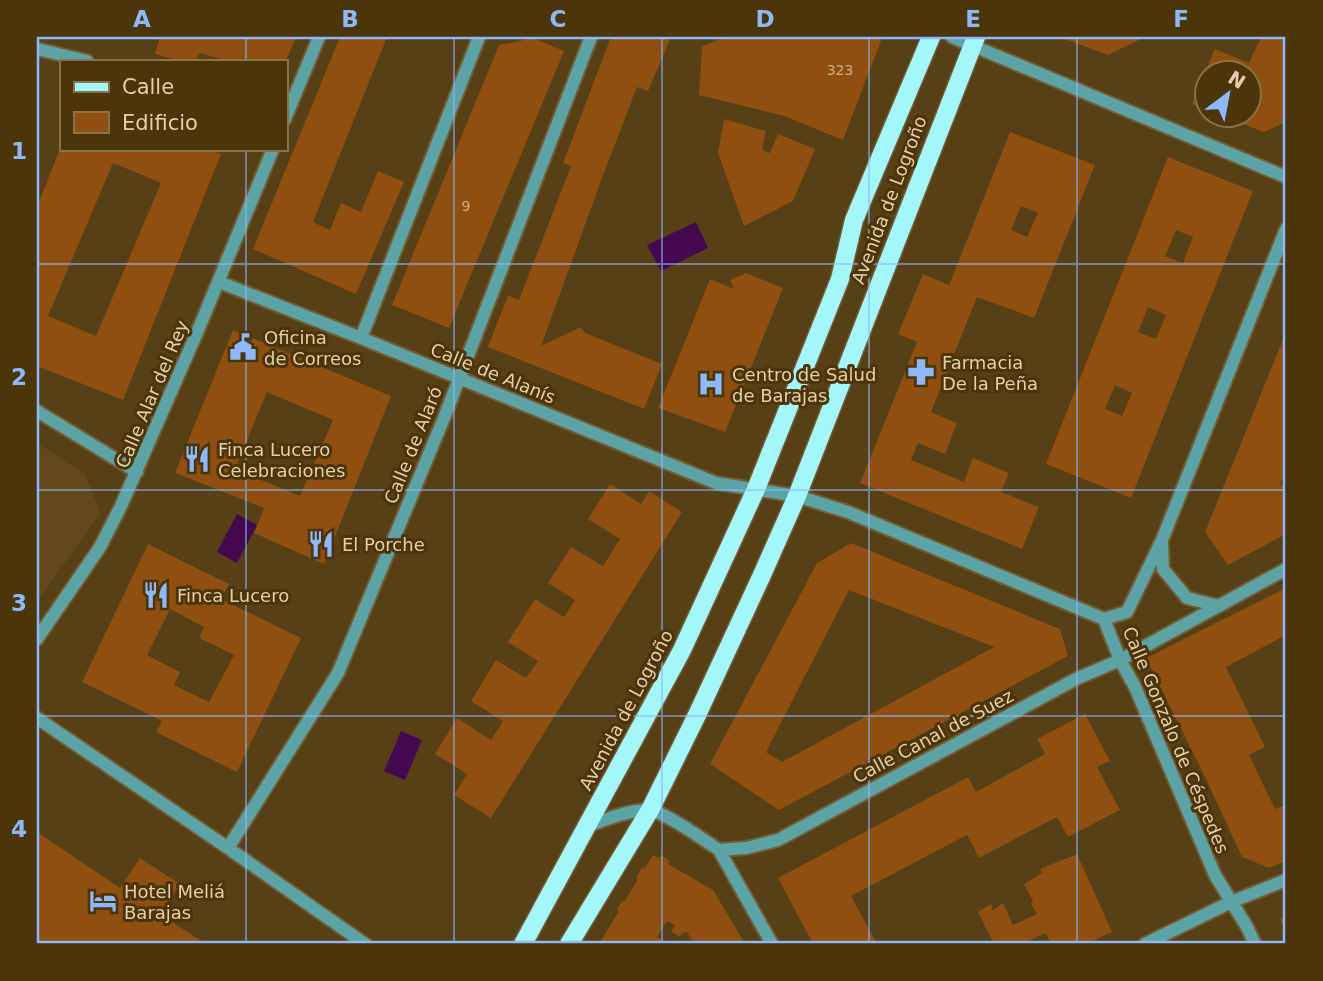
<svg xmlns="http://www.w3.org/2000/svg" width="1323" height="981" viewBox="0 0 1323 981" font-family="'DejaVu Sans',sans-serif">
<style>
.built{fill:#63491a}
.water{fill:#450952}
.building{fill:#8e4f11;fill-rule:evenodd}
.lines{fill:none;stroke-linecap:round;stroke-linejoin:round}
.minor-casing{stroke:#735c34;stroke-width:16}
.major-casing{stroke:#735c34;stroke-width:21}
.minor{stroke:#5ca3a6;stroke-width:12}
.major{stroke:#a3f7fb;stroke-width:18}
.grid{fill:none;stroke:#8db9fc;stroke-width:2;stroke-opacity:0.55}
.labels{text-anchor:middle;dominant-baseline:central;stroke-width:6;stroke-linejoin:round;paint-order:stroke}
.number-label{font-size:14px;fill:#cfae84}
.street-label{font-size:18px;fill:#e5ceaa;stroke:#4b3509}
.poi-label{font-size:18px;fill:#e5ceaa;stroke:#4b3509;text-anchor:start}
.neatline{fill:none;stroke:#8db9fc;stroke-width:2.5}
.grid-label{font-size:23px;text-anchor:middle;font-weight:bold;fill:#8db9fc}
</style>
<rect width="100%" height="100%" fill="#573f16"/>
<path class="built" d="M37,443L85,474L101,513L37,601Z"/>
<path class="water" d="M696,222L708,248L661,271L647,245Z
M237,514L257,525L237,563L217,552Z
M401,731L422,740L405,780L384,771Z"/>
<path class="building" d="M160,37H296L286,61H229L199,53L196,61H180L155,54Z
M340,37H387L313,222L330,230L341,203L361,212L378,171L404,182L356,294L253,249Z
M611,37H671L648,91L637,87L602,178L541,346L581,327L585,333L662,364L644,409L488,347L508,295L519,300L571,166L563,163Z
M726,37H880L882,38L843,140L784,116L699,95L702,46Z
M1059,37H1145L1108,55Z
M1261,37L1286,38V122L1264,132L1222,116H1250V74H1208V110L1192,104L1215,49L1249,63Z
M533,38L564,51L449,328L392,305L499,45Z
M724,119L766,131L762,150L770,153L778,134L815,149L793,201L744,226L718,153Z
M1010,132L1095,165L1034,318L977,297L931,412L957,423L945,454L918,443L911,460L964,482L973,458L1009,473L1001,492L1039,507L1022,549L860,483L917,342L898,334L923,274L949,285ZM1021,206L1038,213L1027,237L1011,230Z
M60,149H208L221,154L123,400L37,366V207ZM113,163L161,183L96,336L48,316Z
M1168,157L1253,191L1131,498L1046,464ZM1176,230L1193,237L1183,263L1165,256ZM1148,307L1166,315L1156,339L1138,332ZM1115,385L1132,393L1122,416L1105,409Z
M746,273L783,288L725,432L658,408L710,279L734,289L730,280Z
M233,330L391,396L324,564L254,533L264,508L175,473ZM267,392L333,420L300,496L235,469Z
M1286,332V469L1280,486L1286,482V534L1228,565L1205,532Z
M610,484L641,504L649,491L682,512L491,818L454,795L467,774L435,754L457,718L491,740L503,721L471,701L496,660L526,678L538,661L508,642L535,599L564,617L575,600L548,583L571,547L603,566L620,539L588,519Z
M851,543L1060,629L1068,656L779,810L710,764L817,563ZM849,590L994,647L782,762L766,752Z
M148,544L229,584L221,599L301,638L237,772L156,732L162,721L82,682ZM170,609L204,627L199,638L234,655L209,702L174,685L180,672L147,655Z
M1286,588V635L1226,667L1265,747L1249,755L1275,809L1286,805V861L1269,868L1242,857L1205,777L1146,658Z
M1085,714L1110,761L1097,767L1120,810L1068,837L1057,817L979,858L967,835L851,896L877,944H813L778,878L968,777L976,792L1045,754L1037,739Z
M37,832L120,888L140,858L180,884L160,914L206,944H37Z
M1077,854L1112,932L1087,944H1051L1046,933L1022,944H994L978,912L991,904L993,910L1003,903L1013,925L1037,914L1031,904L1033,901L1024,884L1042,873L1040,869Z
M653,855L660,858L661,855L670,861L668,864L713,890L745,944H694L687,932L682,933L680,937L671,932L675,925L667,921L657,937L662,940L659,944H599L619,911L617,909L623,900L625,901L638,879L636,878L642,867L644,869Z
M1286,916V933L1280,919Z"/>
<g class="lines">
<defs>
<path id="minor" d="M952,37L1286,177
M37,49L87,61
M285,119L319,37
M219,282L361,338L716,483L797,496L848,512L1104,619L1120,660L1135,687L1215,875L1247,927L1255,944
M361,338L479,37
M37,411L137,472
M1162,544L1163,569L1187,598L1219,606
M1104,619L1127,612L1162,540L1286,229
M37,639L100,547L121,506L199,328L273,149
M37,718L228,848L365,944
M588,826C607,819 626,811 647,810C663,810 704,840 719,850L746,848L778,840L1076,679L1120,660L1286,569
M228,848L338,673L444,418L591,37
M719,850L772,944
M1145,944L1231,902L1286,880"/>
<path id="major" d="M523,944L682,650L756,489L840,279L854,220L931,37
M569,944L650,810L697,715L762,575L797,496L976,37"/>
</defs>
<use href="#minor" class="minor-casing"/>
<use href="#major" class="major-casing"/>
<use href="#minor" class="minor"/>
<use href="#major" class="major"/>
</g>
<path class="grid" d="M246,37V61M454,37V944M662,37V944M869,37V944M1077,37V944M246,149V944M37,264H1286M37,490H1286M37,716H1286"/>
<defs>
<symbol id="civic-bare" viewBox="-9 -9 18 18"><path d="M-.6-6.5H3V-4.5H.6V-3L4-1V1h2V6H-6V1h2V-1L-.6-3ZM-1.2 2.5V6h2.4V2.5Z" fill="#8db9fc" stroke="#4b3509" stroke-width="2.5" paint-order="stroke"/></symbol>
<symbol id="pharmacy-bare" viewBox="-9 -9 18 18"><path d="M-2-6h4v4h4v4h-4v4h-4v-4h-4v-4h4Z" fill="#8db9fc" stroke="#4b3509" stroke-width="2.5" paint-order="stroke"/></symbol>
<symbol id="hospital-bare" viewBox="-9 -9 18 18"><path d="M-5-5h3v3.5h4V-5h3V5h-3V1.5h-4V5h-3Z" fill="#8db9fc" stroke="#4b3509" stroke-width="2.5" paint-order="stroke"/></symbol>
<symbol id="restaurant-bare" viewBox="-9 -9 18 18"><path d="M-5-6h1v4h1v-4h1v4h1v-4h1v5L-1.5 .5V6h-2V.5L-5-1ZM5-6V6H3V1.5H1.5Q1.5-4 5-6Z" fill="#8db9fc" stroke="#4b3509" stroke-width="2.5" paint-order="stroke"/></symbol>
<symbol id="hotel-bare" viewBox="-9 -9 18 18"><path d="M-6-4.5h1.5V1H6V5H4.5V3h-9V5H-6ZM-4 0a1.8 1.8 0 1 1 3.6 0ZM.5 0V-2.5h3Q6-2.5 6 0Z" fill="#8db9fc" stroke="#4b3509" stroke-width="2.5" paint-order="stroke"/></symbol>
</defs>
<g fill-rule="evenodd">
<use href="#civic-bare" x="224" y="328" width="38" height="38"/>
<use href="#pharmacy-bare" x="902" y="353" width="38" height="38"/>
<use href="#hospital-bare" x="692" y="365" width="38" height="38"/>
<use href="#restaurant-bare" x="178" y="440" width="38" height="38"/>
<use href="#restaurant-bare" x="302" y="525" width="38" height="38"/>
<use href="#restaurant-bare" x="137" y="576" width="38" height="38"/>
<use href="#hotel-bare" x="84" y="882" width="38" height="38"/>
</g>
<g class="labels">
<g class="number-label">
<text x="840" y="70">323</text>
<text x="466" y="206">9</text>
</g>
<g class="street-label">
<text transform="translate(889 200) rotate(-69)">Avenida de Logroño</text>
<text transform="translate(493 373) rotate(22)">Calle de Alanís</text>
<text transform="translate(152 394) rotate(-67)">Calle Alar del Rey</text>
<text transform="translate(413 445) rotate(-68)">Calle de Alaró</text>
<text transform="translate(626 710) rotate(-62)">Avenida de Logroño</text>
<text transform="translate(933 736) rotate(-28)">Calle Canal de Suez</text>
<text transform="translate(1176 740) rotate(67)">Calle Gonzalo de Céspedes</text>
</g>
<g class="poi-label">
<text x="264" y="337">Oficina<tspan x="264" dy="21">de Correos</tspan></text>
<text x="942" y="362">Farmacia<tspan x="942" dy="21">De la Peña</tspan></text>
<text x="732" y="374">Centro de Salud<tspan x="732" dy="21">de Barajas</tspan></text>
<text x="218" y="449">Finca Lucero<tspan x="218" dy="21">Celebraciones</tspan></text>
<text x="342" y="544">El Porche</text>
<text x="177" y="595">Finca Lucero</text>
<text x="124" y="891">Hotel Meliá<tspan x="124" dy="21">Barajas</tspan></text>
</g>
</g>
<rect width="1323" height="981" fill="none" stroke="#4b3509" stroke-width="77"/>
<rect x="60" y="60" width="228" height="91" fill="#4b3509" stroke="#897249" stroke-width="2"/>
<rect x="74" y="82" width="35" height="10" fill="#a3f7fb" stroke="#897249" stroke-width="2"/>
<text x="122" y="94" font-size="21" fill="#e5ceaa">Calle</text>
<rect x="74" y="112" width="35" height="21" fill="#8e4f11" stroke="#897249" stroke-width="2"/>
<text x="122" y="130" font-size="21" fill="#e5ceaa">Edificio</text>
<g transform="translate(1228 94) rotate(32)"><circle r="33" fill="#4b3509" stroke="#897249" stroke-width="2"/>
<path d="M0-5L12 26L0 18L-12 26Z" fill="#8db9fc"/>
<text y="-10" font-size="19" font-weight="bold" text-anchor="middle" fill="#e5ceaa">N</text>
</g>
<rect x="38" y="38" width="1246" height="904" class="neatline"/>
<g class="grid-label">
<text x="142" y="27">A</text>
<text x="350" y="27">B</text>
<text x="558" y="27">C</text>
<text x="765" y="27">D</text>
<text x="973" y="27">E</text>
<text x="1181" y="27">F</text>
<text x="19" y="159">1</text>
<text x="19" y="385">2</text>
<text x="19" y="611">3</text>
<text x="19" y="837">4</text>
</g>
</svg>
